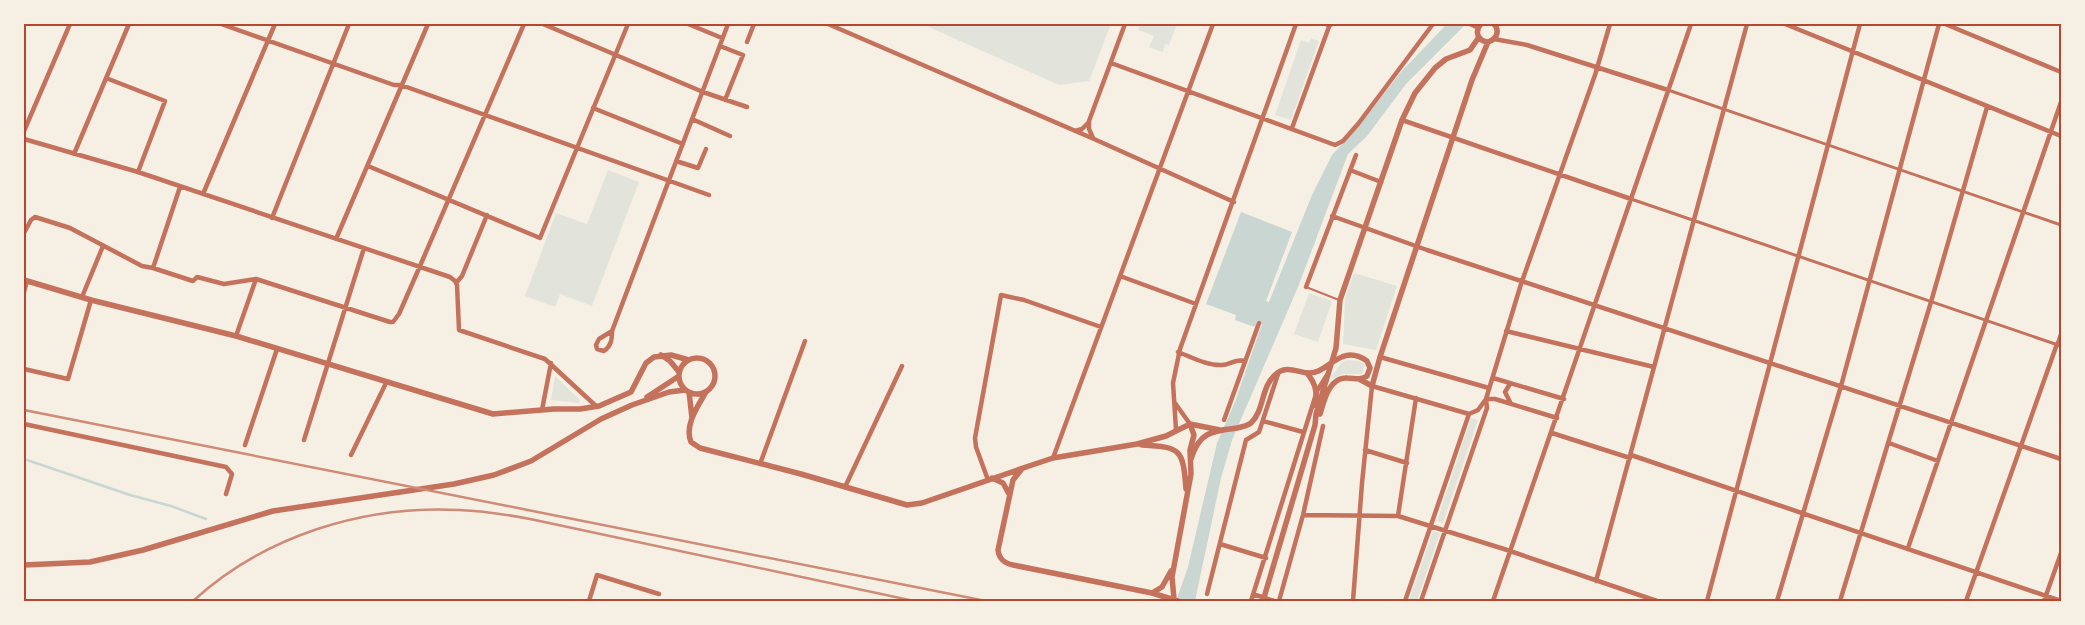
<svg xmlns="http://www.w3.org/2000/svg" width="2085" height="625" viewBox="0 0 2085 625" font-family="Figtree,sans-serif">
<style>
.green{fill:#e2e4dc}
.water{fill:#c9d6d2}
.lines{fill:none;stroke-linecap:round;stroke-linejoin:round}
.stream{stroke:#c9d6d2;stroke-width:2.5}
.service{stroke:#c5725c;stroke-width:2}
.pedestrian{stroke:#c5725c;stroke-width:3}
.minor{stroke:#c5725c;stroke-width:4.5}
.tertiary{stroke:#c5725c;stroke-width:5.5}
.rail{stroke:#cf8b77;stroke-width:2.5}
.neatline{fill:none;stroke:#b5482f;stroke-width:2}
</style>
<rect width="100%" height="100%" fill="#f6efe4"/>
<path class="green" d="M922,24H1111L1089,81L1059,85Z
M1140,24H1177L1169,45L1165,44L1163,52L1149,47L1154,36L1138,30Z
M1311,38L1319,41L1291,120L1275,115L1301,40L1309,43Z
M608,170L639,182L592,306L560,294L555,307L525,296L556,213L587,224Z
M1354,273L1397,286L1376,350L1343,344L1345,299Z
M1309,293L1332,301L1318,342L1294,334Z
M1347,360L1358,361L1365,364L1362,374H1344L1332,379L1331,377L1342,362Z
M555,376L580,400L579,403L551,400Z
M1471,418L1478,420L1443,523L1437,521Z
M1433,531L1440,533L1417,601H1409Z"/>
<path class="water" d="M1447,24H1466L1406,84L1367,136L1348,154L1298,287L1232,440L1221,478L1195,601H1176L1188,567L1217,443L1235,402L1262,324L1257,321L1255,327L1235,320L1236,315L1206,304L1241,212L1292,232L1266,301L1269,302L1312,195L1332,155L1358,127L1400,73Z"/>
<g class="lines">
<path class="stream" d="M24,459L130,495L171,506L206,519"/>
<path class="service" d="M1306,287L1339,300"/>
<path class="pedestrian" d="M1668,90L2061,225
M1631,199L2061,346
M2057,344L2061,332"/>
<path class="minor" d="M221,24L394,85H401L709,195
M543,24L703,92L747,107
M688,24L722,38
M828,24L1094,139L1234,202
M1785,24L2061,136
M1945,24L2061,72
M1494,39L1527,45L1668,90
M747,42L754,24
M720,46L743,55L725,100
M1111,63L1335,145L1343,141L1358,124L1433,24
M106,78L165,101L138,172
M593,108L683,144
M692,119L730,136
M1402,120L1631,199
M1292,128L1330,24
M24,131L70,24
M1075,131L1082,129L1088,123
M1093,138L1089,129V121L1125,24
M24,139L138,172L450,277L455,281L457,285L459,330L545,359L596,406
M74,154L129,24
M676,161L698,168L706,149
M368,166L540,238L628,24
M1350,170L1381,182
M203,194L275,24
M1332,216L1427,250L2061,459
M272,218L349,24
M24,233L31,220L35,217L70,228L142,266L153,268L193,281L197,277L224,284L256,279L390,322H393L399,314L420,266L524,24
M336,239L428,24
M153,268L180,187
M1120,276L1196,304
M456,283L462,276L487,215
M1306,287L1356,155
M24,292L27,281
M82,297L103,246
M612,331L599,339L596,345L597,349L604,351C611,346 612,340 612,331L728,24
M1506,331L1654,367
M236,336L256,279
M1178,352C1191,357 1208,366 1222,365C1230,365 1236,358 1245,361
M1380,357L1489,388
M24,369L68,379L91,300
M1493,378L1564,399
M1510,402L1505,392L1510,384
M1175,403L1190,424
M542,410L551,363
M1224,420L1259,323
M1263,421L1303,432
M24,424L226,467L232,474L226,494
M1176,430L1173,383L1180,349L1296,24
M1552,433L1630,458
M304,440L364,248
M1889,443L1938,461
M245,445L277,349
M1365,450L1407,463
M351,455L386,383
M1631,455L2061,601
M1053,458L1213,24
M760,464L805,341
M988,480L976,447L975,438L1001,295L1024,300L1101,327
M845,487L902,366
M1303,515L1398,516L1504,549L1657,601
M1398,516L1416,398
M1220,544L1266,558
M1908,548L2061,102
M1596,581L1747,24
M1207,594L1246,440L1259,432L1278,374
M1253,594L1274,601
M589,601L597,575L659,594
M1251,601L1317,391L1327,375
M1279,601L1303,515L1323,426
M1353,601L1362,483L1372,386L1469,414L1478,410L1486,399H1495L1557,418
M1405,601L1469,414
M1421,601L1487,408L1486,399L1521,284L1595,75L1610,24
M1493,601L1691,24
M1707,601L1860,24
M1777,601L1841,386L1939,24
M1840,601L1931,302L1987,107
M1966,601L2057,344
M2044,601L2061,553"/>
<path class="tertiary" d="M1327,24H1331
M1471,24L1478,27
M1481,24C1474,32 1478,41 1488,42C1497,39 1500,31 1494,24
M24,280L91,300L236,336L493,414L554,409H580L599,406L631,392L646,363L654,357L671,355L689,360
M661,355L670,361L679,372
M679 376a18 18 0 1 1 36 0a18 18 0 1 1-36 0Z
M1307,373C1316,384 1317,392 1316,406
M1359,379L1372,386L1380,357L1472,80L1488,42
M689,392L692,418
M706,392C698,406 684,425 691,442L700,448L801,474L907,505L922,503L1029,466L1053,458L1137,444L1166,436L1190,424L1220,430
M647,397L679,376
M1142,445C1181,447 1183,449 1186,489
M1191,459C1199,432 1212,431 1237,428C1242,427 1247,426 1251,423C1264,411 1261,387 1275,375C1285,365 1295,371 1307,373C1329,375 1339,342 1367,361L1370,368L1367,376C1360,381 1355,378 1347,378C1329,377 1324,401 1320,414
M1021,470L1013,480L998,550C999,559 1004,563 1013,565L1152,593L1178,601
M992,478L1003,483L1009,494
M24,565L90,562L143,550L273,511L454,484L494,475L531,461L601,419L632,405L669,392L685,390
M1152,593L1162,587L1171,571
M1174,599L1172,577L1191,474L1190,450L1194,435L1190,424
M1263,601L1315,425L1316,414L1336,348L1340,300L1402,120L1415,93L1435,68L1446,59L1470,50L1479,37"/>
<path class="rail" d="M24,410L986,601
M193,601C264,536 363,505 459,510C485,511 510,515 535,520L914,601"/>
</g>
<rect width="2085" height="625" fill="none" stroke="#f6efe4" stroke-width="50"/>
<rect x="25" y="25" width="2035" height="575" class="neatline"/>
</svg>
